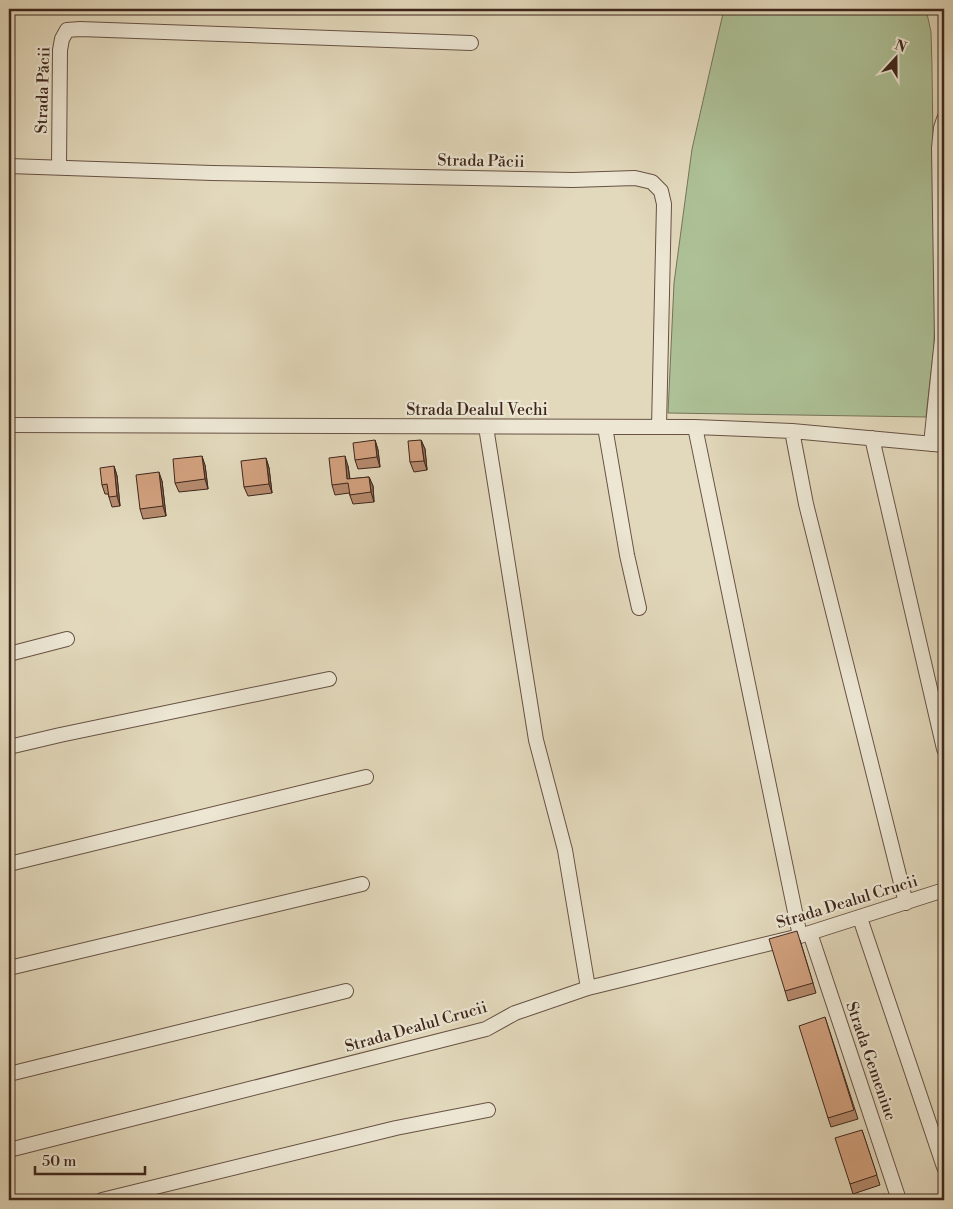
<svg xmlns="http://www.w3.org/2000/svg" width="953" height="1209" viewBox="0 0 953 1209" font-family="'Libre Bodoni',serif">
<style>
.green{fill:#adc096;stroke:#767359}
.lines{fill:none;stroke-linecap:round;stroke-linejoin:round}
.street-casing{stroke:#675244;stroke-width:16}
.street{stroke:#ece6d3;stroke-width:14}
.wall{fill:#b58a6d;stroke:#3e261c}
.shaded-wall{fill:#937159;stroke:#3e261c}
.building{fill:#d2a17f;stroke:#3e261c}
.labels{text-anchor:middle;dominant-baseline:central;stroke-width:4.5;stroke-linejoin:round;paint-order:stroke}
.street-label{font-size:16px;fill:#3e261c;stroke:#ece6d3}
</style>
<rect width="100%" height="100%" fill="#e2d8bb"/>
<filter id="stains"><feTurbulence type="fractalNoise" baseFrequency=".004" numOctaves="4"/><feColorMatrix values="0 0 0 0 .2 0 0 0 0 .09 0 0 0 0 .02 0 0 0 .5 -.17"/></filter>
<radialGradient id="worn" r=".72"><stop offset=".6" stop-color="#630" stop-opacity="0"/><stop offset="1" stop-color="#630" stop-opacity=".3"/></radialGradient>
<path class="green" d="M724,9H926L931,32L932,67L935,305L934,346L926,417L668,413L674,283L692,149Z"/>
<g class="lines">
<defs>
<path id="street" d="M9,166L212,173L573,180L635,178L652,182L661,191L664,204L659,427
M59,167L60,50L62,39L67,30L80,29L471,43
M9,425L695,427L792,431L944,445
M486,427L536,740L565,850L588,988
M605,427L627,555L639,608
M695,427L800,936
M792,431L806,504L906,903
M872,438L944,749
M931,444L942,339L939,148L941,128L944,119
M9,654L67,639
M9,747L60,735L329,679
M9,864L366,777
M860,918L944,1167
M810,933L899,1200
M9,968L362,884
M9,1074L346,991
M9,1150L486,1029L515,1013L588,988L800,936L944,890
M102,1200L396,1128L488,1110"/>
</defs>
<use href="#street" class="street-casing"/>
<use href="#street" class="street"/>
</g>
<path class="wall" d="M375,440L378,450L380,467L358,469L355,460Z
M421,440L425,449L427,470L414,472L410,462Z
M266,458L269,468L272,493L248,496L244,487Z
M205,465L208,489L179,492L175,483Z
M114,466L117,476L120,506L112,507L108,494H105L102,485Z
M348,466L350,479L369,477L373,486L374,502L353,504L349,493L335,495L332,485Z
M162,481L166,516L143,519L140,509Z
M800,940L816,993L788,1001L785,991Z
M825,1017L858,1119L831,1127L828,1118Z
M862,1130L880,1185L853,1194L850,1184Z"/>
<path class="shaded-wall" d="M375,440L378,450L380,467L377,457Z
M421,440L425,449L427,470L424,461Z
M202,456L205,465L208,489L205,479Z
M345,456L348,466L351,488L347,479Z
M266,458L269,468L272,493L269,484Z
M114,466L117,476L120,506L117,496Z
M159,472L162,481L166,516L163,506Z
M369,477L373,486L374,502L371,492Z"/>
<path class="building" d="M375,440L377,457L355,460L353,443Z
M421,440L424,461L410,462L408,441Z
M202,456L205,479L175,483L173,459Z
M345,456L347,479L369,477L371,492L350,495L348,483L332,485L329,458Z
M266,458L269,484L244,487L241,461Z
M114,466L117,496L109,497L107,484L102,485L100,468Z
M159,472L163,506L140,509L136,475Z
M797,931L813,983L785,991L769,939Z
M825,1017L854,1110L828,1118L799,1026Z
M862,1130L877,1175L850,1184L835,1138Z
M885,1194L887,1200H860Z
M223,1195L224,1200H201Z"/>
<g class="labels">
<g class="street-label">
<text transform="translate(43 90) rotate(-88)">Strada Păcii</text>
<text transform="translate(481 161) rotate(1)">Strada Păcii</text>
<text x="477" y="410">Strada Dealul Vechi</text>
<text transform="translate(847 902) rotate(-17)">Strada Dealul Crucii</text>
<text transform="translate(416 1027) rotate(-16)">Strada Dealul Crucii</text>
<text transform="translate(871 1061) rotate(71)">Strada Gemeniuc</text>
</g>
</g>
<rect width="953" height="1209" fill="none" stroke="#e2d8bb" stroke-width="30"/>
<rect x="10" y="10" width="933" height="1189" fill="none" stroke="#3e261c" stroke-width="2.5"/>
<rect x="15" y="15" width="923" height="1179" fill="none" stroke="#3e261c"/>
<g transform="translate(896 58) rotate(21)" stroke="#ece6d3" stroke-width="4" paint-order="stroke">
<path d="M0-4L9 19L0 12L-9 19Z" fill="#3e261c"/>
<text y="-8" font-size="14" font-weight="bold" text-anchor="middle" fill="#3e261c">N</text>
</g>
<path d="M35 1166v8h110v-8" fill="none" stroke="#3e261c" stroke-width="2.5"/>
<text x="42" y="1166" font-size="15" fill="#3e261c" stroke="#ece6d3" stroke-width="4" paint-order="stroke">50 m</text>
<rect width="100%" height="100%" filter="url(#stains)"/>
<rect width="100%" height="100%" fill="url(#worn)"/>
</svg>
